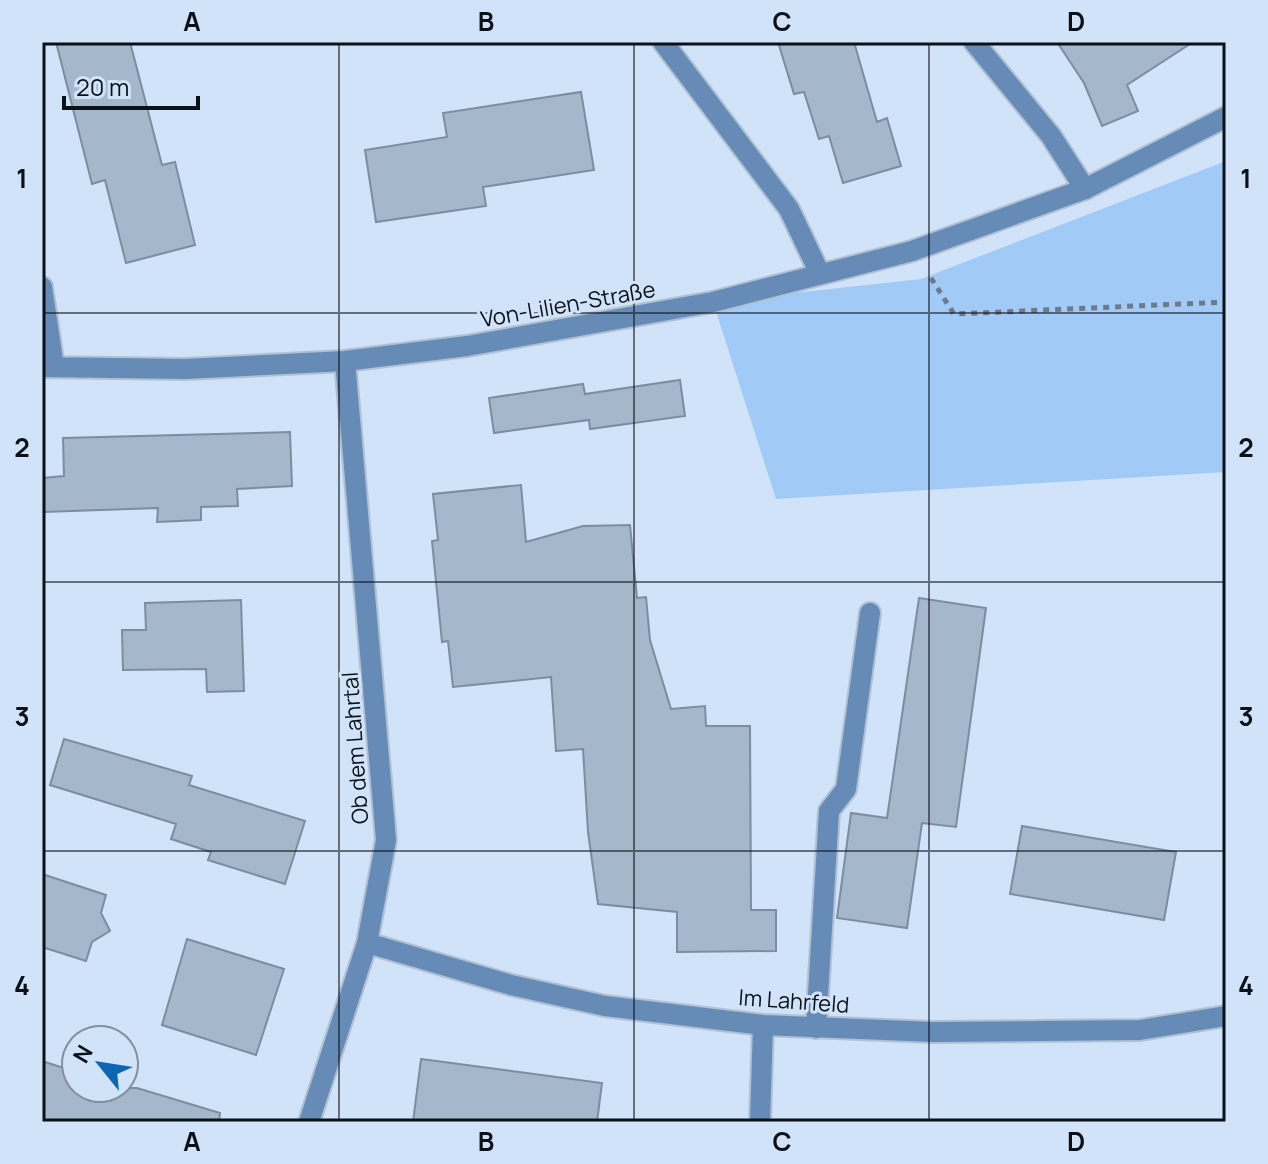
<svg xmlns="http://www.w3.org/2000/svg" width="1268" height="1164" viewBox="0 0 1268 1164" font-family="Manrope,sans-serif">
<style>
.green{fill:#a1caf7}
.building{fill:#a5b7cb;stroke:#7c8da0;stroke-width:2}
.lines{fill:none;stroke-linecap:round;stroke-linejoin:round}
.service-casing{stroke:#b1c1d4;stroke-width:24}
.minor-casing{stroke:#b1c1d4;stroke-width:24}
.path{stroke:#6e7a89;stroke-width:5;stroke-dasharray:6 6;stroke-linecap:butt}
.service{stroke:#658bb6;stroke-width:20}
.minor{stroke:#658bb6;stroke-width:20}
.grid{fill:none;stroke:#0b1118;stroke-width:2;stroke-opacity:0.55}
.labels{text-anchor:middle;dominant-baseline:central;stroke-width:6;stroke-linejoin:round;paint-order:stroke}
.street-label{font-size:22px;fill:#0b1118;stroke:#d1e3f8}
.neatline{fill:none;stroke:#0b1118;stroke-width:3}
.grid-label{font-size:26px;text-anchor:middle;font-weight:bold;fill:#0b1118}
</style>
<rect width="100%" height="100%" fill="#d1e3f8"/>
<path class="green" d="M1226,161V472L776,499L713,302L921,279Z"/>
<path class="building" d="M56,42H130L162,165L175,162L195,245L126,263L105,180L92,184Z
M778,42H854L877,122L887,118L901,166L843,183L829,136L819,139L804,92L794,94Z
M1057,42H1193L1127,85L1138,111L1102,126L1084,83Z
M581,92L594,170L483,187L486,206L376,222L365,150L447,137L443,113Z
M680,380L685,416L590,429L589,420L494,433L489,398L583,384L585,394Z
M290,432L292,486L237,489L238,506L201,507V520L157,522L158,508L44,512L43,478L64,476L63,438Z
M521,485L526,542L583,526L630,525L637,598L646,597L650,640L671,709L705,706L706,726H750L751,910H776V951L677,952V912L598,904L588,832L583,749L556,751L551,677L453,687L448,641L442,642L432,541L438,540L433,494Z
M919,598L986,608L956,827L922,823L907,928L837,918L851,813L887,818Z
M241,600L244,691L207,692L206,669L123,670L122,630H146L145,603Z
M64,739L192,776L189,785L305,821L285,884L208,860L211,852L171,839L176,824L50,785Z
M1022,826L1176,852L1164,920L1010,894Z
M42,874L106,895L101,913L110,931L92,942L86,961L42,947Z
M187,939L284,969L256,1055L162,1025Z
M421,1059L602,1083L597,1122H413Z
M42,1061L76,1072V1088H137L220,1113L219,1122H42Z"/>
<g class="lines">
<defs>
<path id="service" d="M974,42L1051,136L1085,189
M816,1028L829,811L846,789L870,613"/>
<path id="minor" d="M663,42L789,209L820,274
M42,287L54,367
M42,367L185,369L345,361L467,346L713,302L912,251L1085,189L1226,117
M367,943L511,985L605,1006L763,1025L933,1032L1140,1030L1226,1016
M309,1122L367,943L386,840L345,361
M760,1122L763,1025"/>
</defs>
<use href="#service" class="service-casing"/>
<use href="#minor" class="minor-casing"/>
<path class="path" d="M931,278L954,314L1226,302"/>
<use href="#service" class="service"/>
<use href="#minor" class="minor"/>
</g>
<path class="grid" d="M339,42V1122M634,42V1122M929,42V1122M42,313H1226M42,582H1226M42,851H1226"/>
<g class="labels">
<g class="street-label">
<text transform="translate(568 304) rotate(-10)">Von-Lilien-Straße</text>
<text transform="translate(355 748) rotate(-94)">Ob dem Lahrtal</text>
<text transform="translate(794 1001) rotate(4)">Im Lahrfeld</text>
</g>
</g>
<rect width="1268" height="1164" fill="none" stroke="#d1e3f8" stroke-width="88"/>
<g transform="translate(100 1064) rotate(300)"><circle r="38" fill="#d1e3f8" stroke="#828f9e" stroke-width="2"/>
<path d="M0-6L14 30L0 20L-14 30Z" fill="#0e65b2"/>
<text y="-12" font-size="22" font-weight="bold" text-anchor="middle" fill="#0b1118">N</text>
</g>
<path d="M64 96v12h134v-12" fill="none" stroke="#0b1118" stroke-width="4"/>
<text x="76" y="96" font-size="24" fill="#0b1118" stroke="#d1e3f8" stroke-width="6" paint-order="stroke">20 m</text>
<rect x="44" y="44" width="1180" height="1076" class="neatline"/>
<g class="grid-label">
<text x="192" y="31">A</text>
<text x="486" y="31">B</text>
<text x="782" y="31">C</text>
<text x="1076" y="31">D</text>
<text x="22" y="188">1</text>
<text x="1246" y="188">1</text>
<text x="22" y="457">2</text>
<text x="1246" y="457">2</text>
<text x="22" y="726">3</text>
<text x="1246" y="726">3</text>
<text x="22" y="995">4</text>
<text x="1246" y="995">4</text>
<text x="192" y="1151">A</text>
<text x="486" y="1151">B</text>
<text x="782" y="1151">C</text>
<text x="1076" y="1151">D</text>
</g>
</svg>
